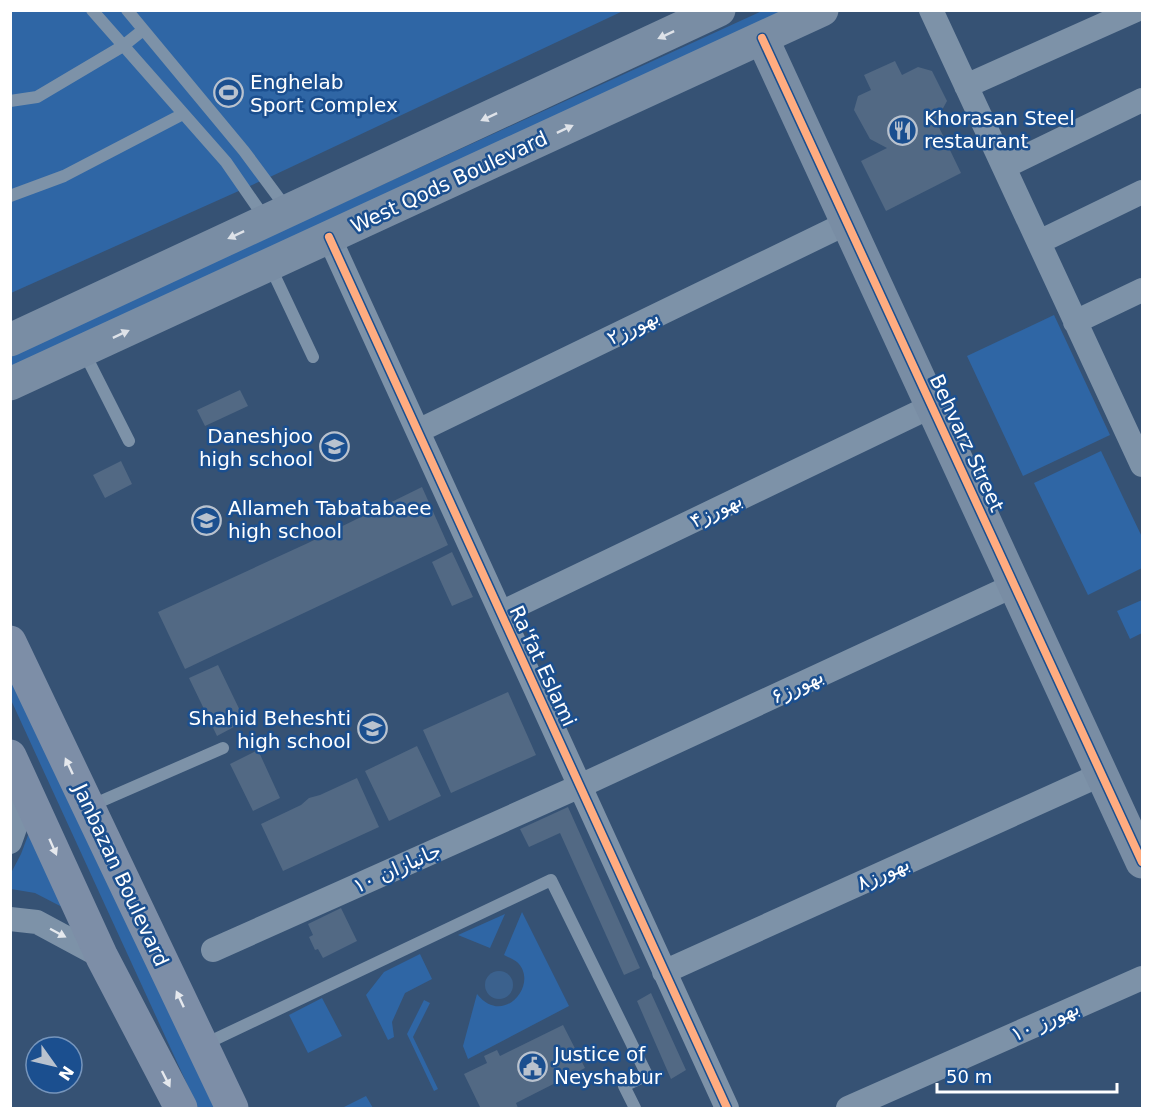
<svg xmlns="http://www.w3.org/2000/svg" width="1153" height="1119" viewBox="0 0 1153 1119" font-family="'DejaVu Sans','Noto Sans Arabic',sans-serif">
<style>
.green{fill:#2f66a5}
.water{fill:#3b618d}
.building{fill:#526984}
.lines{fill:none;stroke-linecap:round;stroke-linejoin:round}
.lane{stroke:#7d92a8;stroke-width:12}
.street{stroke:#7d92a8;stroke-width:24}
.secondary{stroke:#798da4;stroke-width:33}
.primary{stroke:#7d8ea7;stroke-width:33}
.cycleway-casing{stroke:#1b4f8f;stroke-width:11}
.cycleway{stroke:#ffac80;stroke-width:8}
.oneway{fill:#dee2e8}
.oneway2{fill:#e5e8ed}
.oneway3{fill:#e5e9ee}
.labels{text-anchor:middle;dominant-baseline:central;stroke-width:5;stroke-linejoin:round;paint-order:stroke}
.poi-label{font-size:20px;fill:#fff;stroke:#1b4f8f;text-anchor:start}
.street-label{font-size:20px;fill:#fff;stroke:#1b4f8f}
</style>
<rect width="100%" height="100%" fill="#365274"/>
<path class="green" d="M10,11H623L272,176L11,293Z
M762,11H790L11,371L10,355Z
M1054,315L1110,435L1023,476L967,356Z
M1101,451L1142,537V568L1088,595L1034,483Z
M1142,600V633L1130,639L1117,611Z
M10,668L217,1108H198L11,700Z
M30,830L64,908L35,893L11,889V873L21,854Z
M522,912L569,1006L468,1059L463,1046L477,994C504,1028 540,983 517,962C513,959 508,957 504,955Z
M505,914L490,948L458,935Z
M420,954L432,979L405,993L392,1022L394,1037L388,1040L366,995L384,972Z
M322,998L342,1036L308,1053L289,1015Z
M424,1000L430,1003L413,1037L438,1089L434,1091L407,1034Z
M366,1096L373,1108H342Z"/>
<path class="water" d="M485 985a14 14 0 1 1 28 0a14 14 0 1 1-28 0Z"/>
<path class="building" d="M895,61L902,75L918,67L932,71L947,101L936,121L961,173L886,211L861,161L887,148L870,139L854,110L858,96L871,90L864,75Z
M240,390L248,406L205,426L197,410Z
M121,461L132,484L105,498L93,475Z
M422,487L448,545L185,669L158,612L308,543Z
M452,552L473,597L452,606L432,562Z
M218,665L245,721L217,736L189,678Z
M508,692L536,755L451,793L423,730Z
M417,746L441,796L389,821L365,771Z
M258,750L280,798L253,811L230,764Z
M357,778L379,827L283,871L261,824L301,805L309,798L320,795Z
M568,807L640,968L624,975L560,833L529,847L520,829Z
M341,908L357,941L323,958L318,949L315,950L309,937L313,935L308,924Z
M651,993L686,1070L671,1079L637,1001Z
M563,1025L585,1068L516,1103L518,1108H477L480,1107L464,1074L487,1063L484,1056L497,1050L500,1056Z"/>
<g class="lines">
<path class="lane" d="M92,10L226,162L266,220
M127,10L244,151L287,209
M10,101L37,97L123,46L143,30
M10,196L64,176L183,114
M270,266L313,357
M84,352L129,441
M90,806L223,748
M203,1045L551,880L647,1075L624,1086L635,1108"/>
<path class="street" d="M931,10L1142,465
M966,86L1136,10
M1004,167L1142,100
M329,237L727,1108
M1039,242L1142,192
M1075,322L1142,290
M418,431L847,223
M501,613L932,406
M10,842L28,791
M10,919L37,922L102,957
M213,950L580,786L1015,585
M664,972L1102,774
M848,1108L1142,978"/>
<path class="secondary" d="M762,38L1142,862
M10,340L719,10
M10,384L822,10"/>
<path class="primary" d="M10,642L232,1108
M10,756L102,957L181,1108"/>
<defs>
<path id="cycleway" d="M762,38L1142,862
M329,237L727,1108"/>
</defs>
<use href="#cycleway" class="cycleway-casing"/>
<use href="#cycleway" class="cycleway"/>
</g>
<defs><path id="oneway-solid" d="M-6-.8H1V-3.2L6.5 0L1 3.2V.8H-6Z" transform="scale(1.5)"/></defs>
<g class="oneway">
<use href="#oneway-solid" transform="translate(666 35) rotate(155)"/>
<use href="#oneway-solid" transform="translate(489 117) rotate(155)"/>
<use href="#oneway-solid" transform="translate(565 129) rotate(-25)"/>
<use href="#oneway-solid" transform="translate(236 235) rotate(155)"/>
<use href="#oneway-solid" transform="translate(121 334) rotate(-25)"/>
</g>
<g class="oneway2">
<use href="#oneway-solid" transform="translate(69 766) rotate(-115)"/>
<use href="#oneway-solid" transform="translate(53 847) rotate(66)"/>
<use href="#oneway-solid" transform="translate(180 999) rotate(-115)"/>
<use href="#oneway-solid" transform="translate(166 1079) rotate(63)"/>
</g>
<use class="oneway3" href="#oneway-solid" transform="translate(58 933) rotate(28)"/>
<defs>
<symbol id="stadium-ring" viewBox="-11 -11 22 22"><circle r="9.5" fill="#1b4f8f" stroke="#b9c2ce" stroke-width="1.5"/><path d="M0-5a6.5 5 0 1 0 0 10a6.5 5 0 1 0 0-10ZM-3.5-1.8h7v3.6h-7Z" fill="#b9c2ce"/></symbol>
<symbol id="restaurant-ring" viewBox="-11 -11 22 22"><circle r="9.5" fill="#1b4f8f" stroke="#b9c2ce" stroke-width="1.5"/><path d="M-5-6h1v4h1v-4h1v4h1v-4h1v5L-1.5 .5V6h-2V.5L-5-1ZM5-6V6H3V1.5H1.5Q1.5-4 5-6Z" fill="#b9c2ce"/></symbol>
<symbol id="school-ring" viewBox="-11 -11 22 22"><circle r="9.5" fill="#1b4f8f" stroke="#b9c2ce" stroke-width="1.5"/><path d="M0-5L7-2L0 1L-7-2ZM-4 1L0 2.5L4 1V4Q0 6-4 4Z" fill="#b9c2ce"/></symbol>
<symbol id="civic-ring" viewBox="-11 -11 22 22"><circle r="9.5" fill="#1b4f8f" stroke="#b9c2ce" stroke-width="1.5"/><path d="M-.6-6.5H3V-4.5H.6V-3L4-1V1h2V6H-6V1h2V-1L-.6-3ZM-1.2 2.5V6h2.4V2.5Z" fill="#b9c2ce"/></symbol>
</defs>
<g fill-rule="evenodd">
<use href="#stadium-ring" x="212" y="76" width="33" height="33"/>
<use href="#restaurant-ring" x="886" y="114" width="33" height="33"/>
<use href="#school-ring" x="318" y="430" width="33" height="33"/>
<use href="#school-ring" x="190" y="504" width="33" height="33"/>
<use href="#school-ring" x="356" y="712" width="33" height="33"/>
<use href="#civic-ring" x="516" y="1050" width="33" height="33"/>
</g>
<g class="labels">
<g class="poi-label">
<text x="250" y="82">Enghelab<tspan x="250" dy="23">Sport Complex</tspan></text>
<text x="924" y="118">Khorasan Steel<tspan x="924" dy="23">restaurant</tspan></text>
<text x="313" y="436" text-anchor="end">Daneshjoo<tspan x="313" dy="23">high school</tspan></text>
<text x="228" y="508">Allameh Tabatabaee<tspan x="228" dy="23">high school</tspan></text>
<text x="351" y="718" text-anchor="end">Shahid Beheshti<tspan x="351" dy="23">high school</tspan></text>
<text x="554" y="1054">Justice of<tspan x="554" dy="23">Neyshabur</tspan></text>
</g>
<g class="street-label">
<text transform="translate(449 182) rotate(-25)">West Qods Boulevard</text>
<text transform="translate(633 327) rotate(-26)">بهورز۲</text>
<text transform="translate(967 443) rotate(65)">Behvarz Street</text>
<text transform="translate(716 510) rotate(-26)">بهورز۴</text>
<text transform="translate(543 666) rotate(65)">Ra'fat Eslami</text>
<text transform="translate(797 686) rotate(-25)">بهورز۶</text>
<text transform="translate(397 868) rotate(-24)">جانبازان ۱۰</text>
<text transform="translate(883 873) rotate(-24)">بهورز۸</text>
<text transform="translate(121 875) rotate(65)">Janbazan Boulevard</text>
<text transform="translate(1045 1021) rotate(-24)">بهورز ۱۰</text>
</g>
</g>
<rect width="1153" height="1119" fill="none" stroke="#ffffff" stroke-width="24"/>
<g transform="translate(54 1065) rotate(124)"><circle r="28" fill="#1b4f8f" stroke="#7695bc" stroke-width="1.5"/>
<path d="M0-4.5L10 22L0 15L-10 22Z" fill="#b9c2ce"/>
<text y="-9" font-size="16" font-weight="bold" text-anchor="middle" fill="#ffffff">N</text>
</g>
<path d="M937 1083v9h180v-9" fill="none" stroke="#ffffff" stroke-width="3"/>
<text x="946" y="1083" font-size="18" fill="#ffffff" stroke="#1b4f8f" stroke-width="4.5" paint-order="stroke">50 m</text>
</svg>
